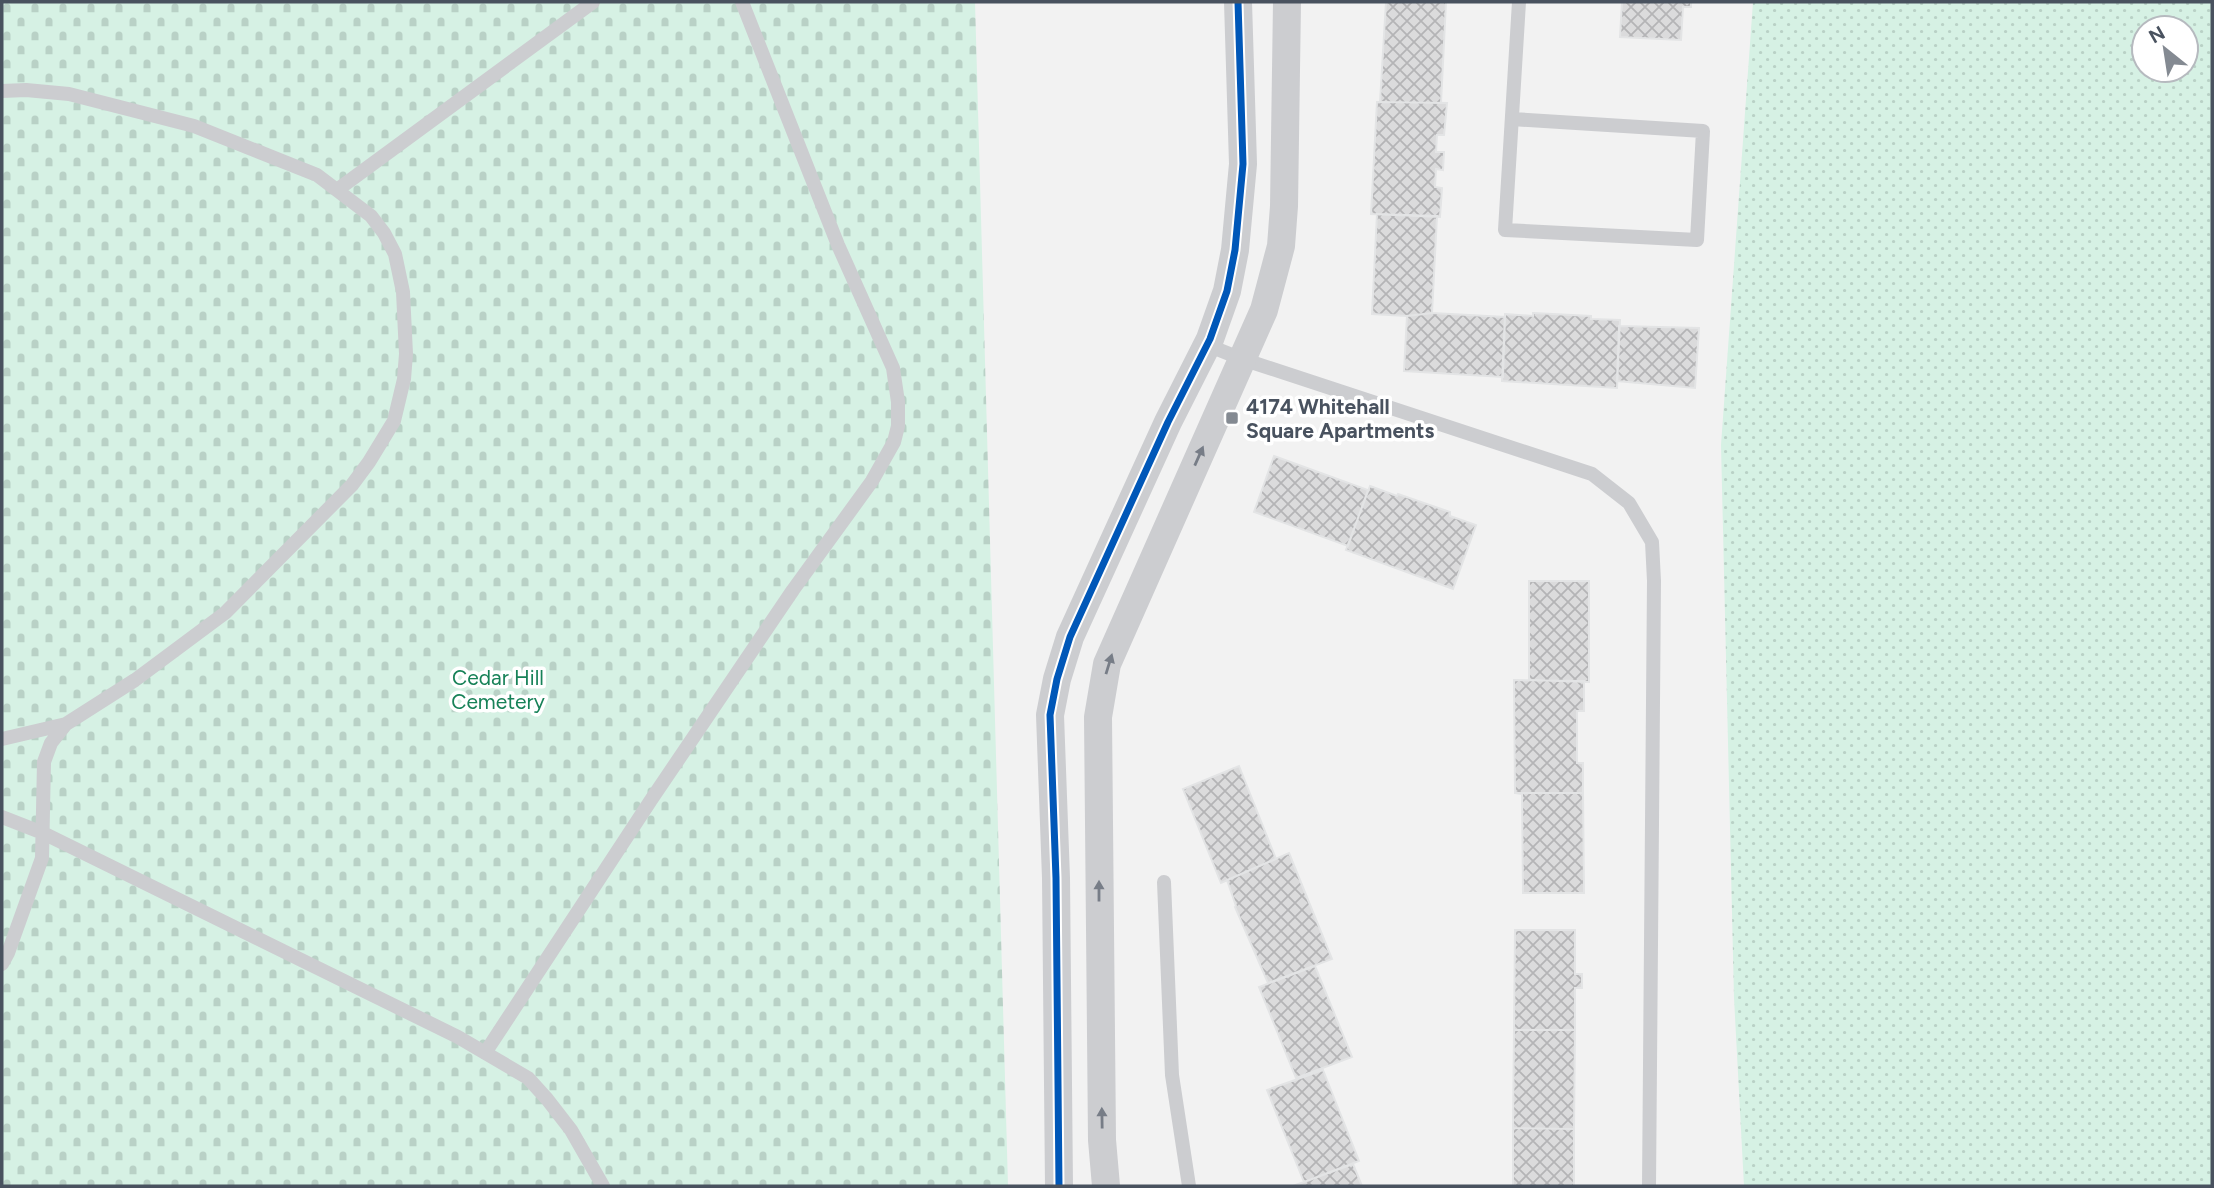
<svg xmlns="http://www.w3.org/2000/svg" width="2214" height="1188" viewBox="0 0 2214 1188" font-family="Figtree,sans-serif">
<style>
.cemetery{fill:url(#cemetery-stones)}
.park{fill:url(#park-dots);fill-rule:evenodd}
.building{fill:url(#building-cross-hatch);stroke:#e3e4e5;stroke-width:2}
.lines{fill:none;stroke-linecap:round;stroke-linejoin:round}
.lane{stroke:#cccdd0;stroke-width:14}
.street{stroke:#cccdd0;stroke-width:28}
.cycleway-casing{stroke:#fff;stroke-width:11}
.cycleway{stroke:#0057b8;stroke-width:7}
.oneway{fill:#777d87}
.poi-dot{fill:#848a92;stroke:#fff;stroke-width:2.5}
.labels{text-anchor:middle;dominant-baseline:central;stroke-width:7;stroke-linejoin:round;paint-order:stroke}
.poi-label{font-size:21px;font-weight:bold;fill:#49525f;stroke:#fff;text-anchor:start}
.park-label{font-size:21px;fill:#178258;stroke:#fff}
</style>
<defs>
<pattern id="cemetery-stones" width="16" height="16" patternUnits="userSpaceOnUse" patternTransform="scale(1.75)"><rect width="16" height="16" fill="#d6f1e4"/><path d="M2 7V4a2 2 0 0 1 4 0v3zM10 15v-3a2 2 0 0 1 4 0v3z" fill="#b9d1c6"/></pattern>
<pattern id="park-dots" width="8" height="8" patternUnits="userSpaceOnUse" patternTransform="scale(1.75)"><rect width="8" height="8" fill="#d6f1e4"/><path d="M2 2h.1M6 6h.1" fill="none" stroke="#b9d1c6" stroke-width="1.8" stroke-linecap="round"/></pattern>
<pattern id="building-cross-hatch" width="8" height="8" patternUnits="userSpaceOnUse" patternTransform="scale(1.75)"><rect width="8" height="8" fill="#dbdbdc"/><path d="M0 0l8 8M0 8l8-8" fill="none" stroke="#b4b4b6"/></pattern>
</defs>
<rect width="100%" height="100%" fill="#f2f2f2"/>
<path class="cemetery" d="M2,2H975L1008,1186H2Z"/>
<path class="park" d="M1753,2H2212V1186H1744L1734,998L1721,445ZM2144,28H2186V70H2144Z"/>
<path class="building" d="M1386,2H1446L1441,103L1380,102Z
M1622,2H1691V7H1683L1681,40L1620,37Z
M1377,102L1447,103L1444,135H1437L1436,152H1444L1443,170L1436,169L1435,187L1442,188L1440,217L1371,214Z
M1377,214L1437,216L1432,313L1407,316L1372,314Z
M1432,313L1505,317L1503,377L1404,371L1407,316Z
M1533,313L1591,316V319L1620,320L1617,388L1502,381L1505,314L1533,316Z
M1619,326L1699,328L1695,388L1617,381Z
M1274,456L1368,490L1348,546L1254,512Z
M1370,486L1397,496L1398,494L1450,512V516L1476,525L1453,589L1346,550Z
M1529,581H1589V682L1529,680Z
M1514,680L1584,681V711H1577V763H1583V793H1515Z
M1239,766L1276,859L1221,883L1183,789Z
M1515,793H1583L1584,893H1523L1522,794Z
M1289,853L1332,959L1268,983L1235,907L1236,906L1227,880Z
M1515,930H1575V974H1582V988H1575V1030H1514Z
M1315,966L1352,1057L1296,1078L1259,987Z
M1514,1030H1575L1574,1129L1513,1128Z
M1323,1070L1359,1161L1304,1182L1267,1090Z
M1513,1128L1574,1129V1186H1513Z
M1353,1164L1362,1186H1293L1304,1182Z"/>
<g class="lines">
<path class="lane" d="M2,91L26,90L69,94L194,126L317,175L371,216L384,233L395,254L403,292L406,354L404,379L394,421L369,462L352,485L225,613L135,680L66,724L51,743L44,762L42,858L8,953L2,964
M1512,119L1703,131L1697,240L1505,230L1519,2
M337,190L593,2
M1207,345L1242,359L1592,474L1629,503L1652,542L1654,581L1649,1186
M2,739L66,724
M2,817L43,833L458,1037L528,1078L547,1099L571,1130L603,1186
M1164,882L1172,1075L1189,1186
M485,1053L651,800L793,590L872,481L894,442L898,426V402L893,368L838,245L742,2"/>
<path class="street" d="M1059,1186L1056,878L1050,715L1057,679L1070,637L1168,422L1210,339L1227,291L1235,250L1243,164L1238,2
M1106,1186L1102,1140L1098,717L1107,664L1264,310L1281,246L1284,206L1287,2"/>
<defs>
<path id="cycleway" d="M1059,1186L1056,878L1050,715L1057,679L1070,637L1168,422L1210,339L1227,291L1235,250L1243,164L1238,2"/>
</defs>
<use href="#cycleway" class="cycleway-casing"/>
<use href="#cycleway" class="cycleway"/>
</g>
<defs><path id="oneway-solid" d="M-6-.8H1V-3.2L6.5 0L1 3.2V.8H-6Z" transform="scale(1.75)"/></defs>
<g class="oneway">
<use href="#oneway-solid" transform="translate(1199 456) rotate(-66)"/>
<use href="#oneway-solid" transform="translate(1109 664) rotate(-73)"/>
<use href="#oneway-solid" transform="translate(1099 891) rotate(-90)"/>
<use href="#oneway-solid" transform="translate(1102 1118) rotate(-91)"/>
</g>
<rect class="poi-dot" x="1225" y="411" width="14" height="14" rx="3.5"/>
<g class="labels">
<g class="poi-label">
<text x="1246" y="406">4174 Whitehall<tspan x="1246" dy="24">Square Apartments</tspan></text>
</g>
<g class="park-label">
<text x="498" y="677">Cedar Hill<tspan x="498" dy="24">Cemetery</tspan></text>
</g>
</g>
<rect width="2214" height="1188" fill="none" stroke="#49525f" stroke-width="7"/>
<g transform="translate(2165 49) rotate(330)"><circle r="33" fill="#ffffff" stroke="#b6babf" stroke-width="2"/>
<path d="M0-5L12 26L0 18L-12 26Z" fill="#848a92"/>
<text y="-10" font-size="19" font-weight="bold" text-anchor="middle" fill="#49525f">N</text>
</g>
</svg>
